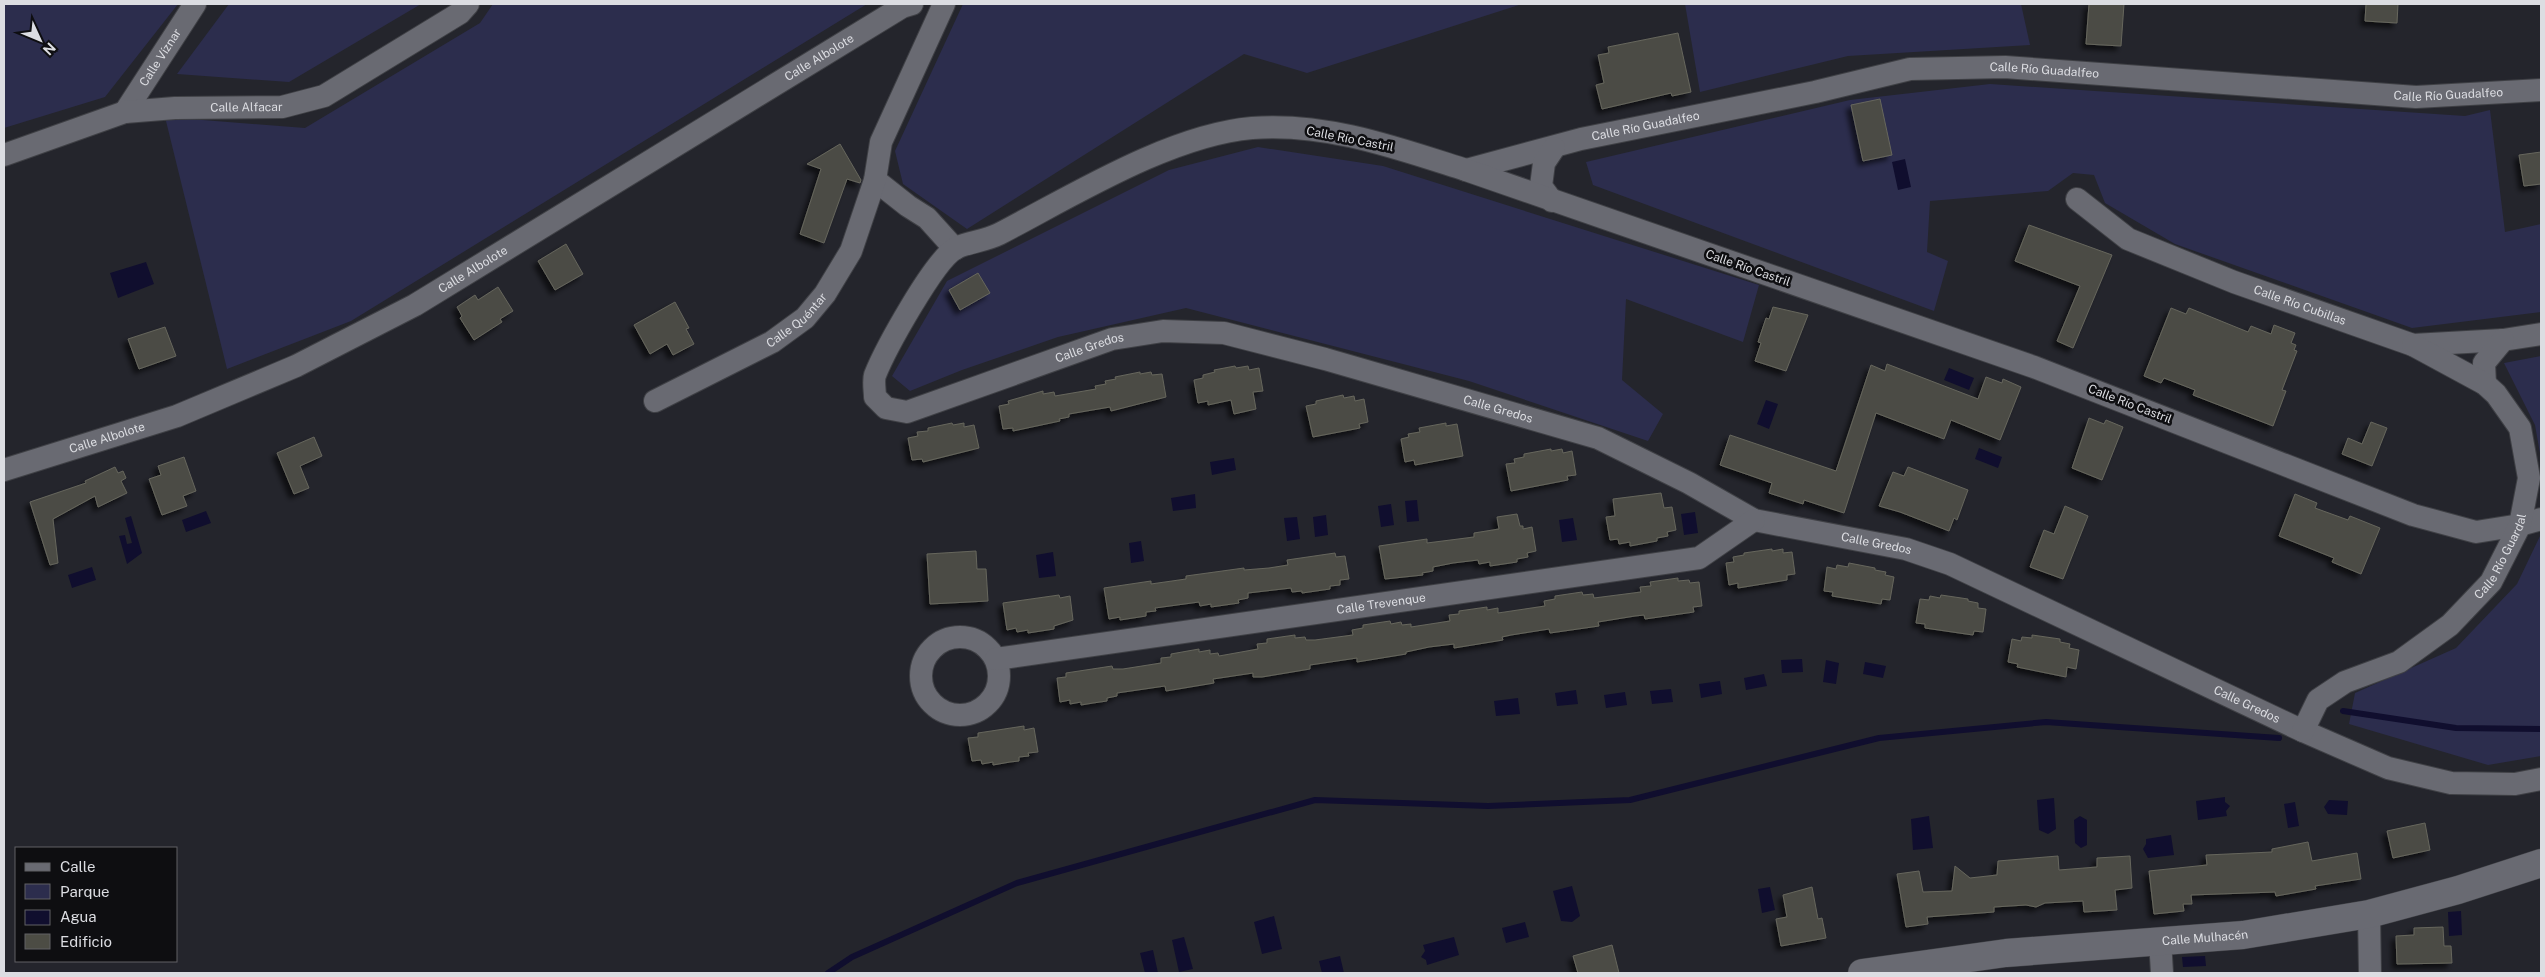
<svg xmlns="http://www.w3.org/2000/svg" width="2545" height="977" viewBox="0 0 2545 977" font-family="'Public Sans',sans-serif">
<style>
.green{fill:#2c2d4d}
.water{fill:#100e2e}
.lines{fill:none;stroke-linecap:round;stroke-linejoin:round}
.stream{stroke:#100e2e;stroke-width:6}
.building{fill:#4c4c44;stroke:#66665d;filter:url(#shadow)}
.minor-casing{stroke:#3f4045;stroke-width:24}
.tertiary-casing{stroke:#3f4045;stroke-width:29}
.minor{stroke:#696a72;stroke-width:22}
.tertiary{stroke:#696a72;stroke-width:28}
.labels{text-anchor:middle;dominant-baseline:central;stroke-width:5;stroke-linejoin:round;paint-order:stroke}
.street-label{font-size:12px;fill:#dcdde2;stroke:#0e0e11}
</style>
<defs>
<filter id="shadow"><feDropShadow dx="-4.5" dy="4.5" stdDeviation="2.5" flood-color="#0009"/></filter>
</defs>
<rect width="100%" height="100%" fill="#24252c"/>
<path class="green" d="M4,4H178L105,97L4,128Z
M229,4H421L289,82L177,74Z
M493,4H867L351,321L227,369L165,117L305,128L480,23Z
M963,4H1522L1307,73L1244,54L967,229L903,184L895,151Z
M1685,4H2021L2030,45L1848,56L1700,92Z
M1990,84L2465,116L2490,110L2505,232L2541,224V312L2412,328L2175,244L2105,203L2094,175L2073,173L2048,191L1930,201L1927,252L1948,261L1934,311L1593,185L1586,162L1850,100Z
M1258,147L1383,166L1759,285L1743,342L1626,299L1622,380L1663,414L1648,441L1469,381L1186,308L1058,337L962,370L910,391L892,376L947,281L1169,170Z
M2541,356V459L2535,425L2504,363Z
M2541,534V756L2488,765L2349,724L2355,693L2456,648L2517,584Z"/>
<path class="water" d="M1905,159L1911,187L1898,190L1892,162Z
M146,262L154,284L118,298L110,273Z
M1949,368L1974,378L1969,390L1944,380Z
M1766,400L1778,404L1769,429L1757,424Z
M1979,448L2002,457L1998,468L1975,459Z
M1234,458L1236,470L1212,475L1210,462Z
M1195,494L1196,508L1173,511L1171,498Z
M1417,500L1419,521L1407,522L1405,501Z
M1391,504L1394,525L1381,527L1378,506Z
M206,511L211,523L186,532L182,520Z
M1695,512L1698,533L1684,535L1681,514Z
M1326,515L1328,535L1315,537L1313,517Z
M131,516L142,553L127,564L119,536L125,535L127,544L132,543L125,518Z
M1297,517L1300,539L1287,541L1284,518Z
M1573,518L1577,540L1562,542L1559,520Z
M1141,541L1144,561L1131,563L1129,543Z
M1053,552L1056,576L1039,578L1036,555Z
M92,567L96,580L72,588L68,575Z
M1802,659L1803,672L1782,673L1781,660Z
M1826,660L1839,663L1836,684L1823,682Z
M1865,662L1886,666L1883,678L1863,674Z
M1764,674L1767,686L1746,690L1744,678Z
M1720,681L1722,694L1701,698L1699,684Z
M1671,689L1673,702L1652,704L1650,691Z
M1576,690L1578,704L1557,706L1555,693Z
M1625,692L1627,705L1606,708L1604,695Z
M1518,698L1520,714L1496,716L1494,701Z
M2225,797V802L2230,806L2226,811L2227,816L2198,820L2196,801Z
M2054,798L2056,829L2048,834L2039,830L2037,800Z
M2329,800L2348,801L2347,815L2328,814L2324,807Z
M2295,802L2299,826L2288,828L2284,804Z
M1929,816L1933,848L1913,850L1911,819Z
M2080,816L2087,820V845L2081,848L2075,843L2074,820Z
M2171,835L2174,855L2148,858L2143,849L2146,844V839Z
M1572,886L1580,916L1572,922L1561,921L1553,891Z
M1770,887L1775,910L1762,913L1758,889Z
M2461,911L2462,935L2449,936L2448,912Z
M1274,916L1282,949L1262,954L1254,922Z
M1525,922L1529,937L1506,943L1502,928Z
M1184,937L1193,969L1179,972L1172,940Z
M1454,937L1459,955L1427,965L1426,960L1421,957L1425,951L1423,945Z
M1153,950L1158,973H1145L1140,953Z
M1340,956L1344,973H1322L1319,961Z
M2205,956L2206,966L2183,967L2182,957Z"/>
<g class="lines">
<path class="stream" d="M2343,711L2456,728L2541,729
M828,973L852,957L1017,883L1315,800L1488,806L1630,800L1879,738L2046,722L2279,738"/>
</g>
<path class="building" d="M2089,4H2124L2121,46L2086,44Z
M2366,4H2398L2397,23L2365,21Z
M1678,33L1691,92L1672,96L1671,93L1602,109L1596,85L1604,83L1598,55L1609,53L1608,47Z
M1880,99L1892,155L1863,161L1851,105Z
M840,144L861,180L860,183L847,179L824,243L800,234L821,169L807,164Z
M2541,152V184L2524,186L2519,155Z
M2029,225L2112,255L2073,348L2057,341L2080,286L2015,261Z
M566,244L583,274L555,290L538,261Z
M978,273L990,293L960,310L949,290Z
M498,287L513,311L500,319L502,322L474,340L460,318L462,316L457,307L475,295L478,300Z
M675,302L689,328L686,329L694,344L673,355L667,344L650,354L634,325Z
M1773,307L1808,315L1786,371L1755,361L1761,343L1758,342L1766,318L1769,319Z
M2171,308L2186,314L2189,308L2248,332L2251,326L2271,334L2274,325L2295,333L2291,343L2296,345L2294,350L2297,351L2282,390L2286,391L2273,426L2193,395L2195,390L2164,378L2161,383L2144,376Z
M165,327L176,356L139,369L128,339Z
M1887,364L1978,399L1986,377L2002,383L2003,379L2021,387L2000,440L1951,420L1944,439L1876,413L1844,513L1804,500L1803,504L1769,493L1772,483L1720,465L1730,435L1836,471L1871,365L1885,371Z
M1235,366L1236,368L1248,366L1249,370L1259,368L1263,391L1253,392L1256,409L1234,414L1231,400L1208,405V401L1198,403L1194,380L1203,378V375L1215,372L1214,370Z
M1140,372V374L1151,372L1152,375L1162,374L1166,397L1111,411L1110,407L1069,414V417L1059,419L1060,421L1013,431V428L1003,429L999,406L1009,404L1008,401L1043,391V394L1054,392L1055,396L1096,389L1095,386L1106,384L1105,381L1116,379L1115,377Z
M1343,395L1344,398L1354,396L1355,401L1364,399L1368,422L1359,424L1360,428L1313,437L1306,406L1316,404V401Z
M2089,418L2104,424L2106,420L2123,427L2102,480L2072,468Z
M2371,422L2387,428L2372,466L2342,454L2348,438L2362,444Z
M952,423L953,425L964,423V427L974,425L979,448L923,462L922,459L912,460L908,438L918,436L917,432L928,431V428Z
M1446,423V426L1457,424L1463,456L1415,465L1414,460L1405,462L1401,439L1409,437L1408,434L1420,432L1419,428Z
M314,437L322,456L300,466L309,488L294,494L277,453Z
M1551,449V451L1562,449L1563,453L1572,451L1576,475L1567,476L1568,480L1511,491L1506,464L1515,463L1514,459L1524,457V454Z
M184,457L196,491L183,496L187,506L162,515L149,479L161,475L158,466Z
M115,467L118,473L123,471L126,478L121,481L127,493L98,507L95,496L53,519L58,563L50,565L30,502L86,483L85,481Z
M1908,467L1968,490L1957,520L1954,518L1949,531L1900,512L1879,506L1893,472L1904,476Z
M1661,493L1664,508L1672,507L1676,530L1667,532L1668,536L1657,538V541L1630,546V542L1619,544L1618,539L1610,540L1606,517L1615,516L1613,499Z
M2295,494L2317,503L2315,508L2348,520L2350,516L2380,528L2361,574L2332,562L2334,558L2279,536Z
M2065,506L2088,516L2063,579L2030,567L2044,530L2054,534Z
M1517,514L1520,526H1523V529L1532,527L1536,551L1527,553L1528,557L1517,559V562L1490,566V562L1479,564L1478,560L1453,563L1433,567V571L1422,573L1423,575L1385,579L1379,546L1427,539V543L1474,537V533L1499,529L1497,517Z
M1772,549V551L1783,549V553L1792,552L1795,574L1787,575V580L1738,588V583L1729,585L1726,563L1734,562L1733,557L1744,555V553Z
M976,551L977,569H986L988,601L930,604L927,554Z
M1335,553L1336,557L1345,556L1349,579L1340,580V585L1330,586V589L1302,593V591L1292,592L1291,588L1248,593V598L1238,600L1239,603L1211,607V604L1200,606L1199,602L1155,608L1156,611L1146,612V616L1120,620V617L1109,619L1104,588L1151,581V584L1186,579V576L1244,568V570L1269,568L1288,565L1287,560Z
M1849,563L1875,568V570L1886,572L1885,575L1894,577L1890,600L1882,599L1881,604L1832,596L1833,592L1824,591L1827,567L1836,569L1837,565L1848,567Z
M1678,578V581L1689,580L1690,583L1699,582L1702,606L1693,607L1694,612L1645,619L1644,615L1635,616L1598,622L1599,626L1550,633L1549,629L1511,635L1502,637L1503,640L1454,648V644L1429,647L1406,652V654L1357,662V658L1310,665V669L1262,677H1253V673L1213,679L1214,683L1166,691L1165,686L1117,693V696L1107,698V701L1093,703L1081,705V702L1070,704V700L1060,702L1057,678L1066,677V673L1112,666L1113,669H1123L1161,663V658L1171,657V654L1199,649V652L1210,650V654L1218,653L1219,656L1258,649L1257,644L1267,643V639L1295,635V638L1305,637L1306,640H1315L1353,635L1352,630L1363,628V625L1390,621L1391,624L1401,622L1402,625L1411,624V627L1450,621L1449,615L1459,614V611L1487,607V610L1498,608V613L1545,606L1544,601L1555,599V596L1582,592L1583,595L1593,594L1594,598L1641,592L1640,587L1651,586L1650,582Z
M1059,595L1060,598L1070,596L1073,620L1054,626V629L1028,633V630L1017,632L1016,628L1007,630L1003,603Z
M1941,595L1968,599V601L1978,603V608L1986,609L1983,632L1974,631L1973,635L1925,628V624L1916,623L1920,599L1929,600L1930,596L1940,598Z
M2032,635L2060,639V642L2070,644L2069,648L2079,650L2076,669L2067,667L2066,677L2017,667L2018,664L2008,662L2012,639L2021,641L2022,637L2032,638Z
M1024,726V730L1034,728L1038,752L1028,753L1029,756L1019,757V761L1010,762L993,765V762L982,764L981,760L972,761L968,738L978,737V733Z
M2425,823L2430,850L2393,858L2387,831Z
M2308,842L2312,861L2357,853L2361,879L2315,886L2316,889L2276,896L2275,892L2191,895L2192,904H2183L2184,911L2154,914L2149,871L2207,865L2206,855L2272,852V849Z
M2058,856L2059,870L2097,867V858L2130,856L2132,888L2115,890L2117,910L2084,912L2083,901L2045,903L2036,907L2026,905L1994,907V912L1927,917L1928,924L1906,927L1897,874L1919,871L1923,892L1952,891L1955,866L1970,878L1997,875L1998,861Z
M1812,887L1818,919L1822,918L1826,938L1781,946L1776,919L1787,917L1783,895Z
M2443,927L2444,946H2451L2452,963L2397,964L2396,936L2414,935V928Z
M1612,945L1619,973H1578L1573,956Z"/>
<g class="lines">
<defs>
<g id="minor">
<path id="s1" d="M125,112L195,4"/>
<path id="s2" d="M4,155L125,112L175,108L282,107L324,96L460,13L468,4"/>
<path id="s3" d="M1466,170L1581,139L1815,92L1910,69L2005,67L2416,97L2541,90"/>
<path d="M875,180L908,206L927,218L955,249"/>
<path id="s4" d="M2077,199L2128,239L2234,282L2413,345L2503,340L2541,334"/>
<path d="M1552,201L1541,186L1544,163L1554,148"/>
<path d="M2485,384L2484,363L2503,340"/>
<path id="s5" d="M655,401L772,342L805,318L825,294L851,251L875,180L881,142L944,4"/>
<path id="s6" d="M4,470L177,416L296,366L415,305L902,7L912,4"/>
<path id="s7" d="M2541,519L2520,525L2476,532L2413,515L2034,367L1466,170C1397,148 1326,122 1252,128C1170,135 1072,196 999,234C985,241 969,242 956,248C934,260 885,350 875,375C873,381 875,391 875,397L886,408L907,412L1112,339L1163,331L1224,333L1325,359L1598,438L1689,483L1754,520L1906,549L1950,564L2303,731L2388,768L2451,783L2515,784L2541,779"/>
<circle cx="960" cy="676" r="39"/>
<path id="s8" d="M996,659L1699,558L1754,520"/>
<path id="s9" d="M2303,731L2318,700L2345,682L2399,662L2450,625L2491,582L2520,525L2529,478L2520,428L2496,394L2485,384L2413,345"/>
<path d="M2369,914L2370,973"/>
<path d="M2160,940L2162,973"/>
</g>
<g id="tertiary">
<path id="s10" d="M1862,973L2006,953L2243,935L2369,914L2458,890L2541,863"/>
</g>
</defs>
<use href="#minor" class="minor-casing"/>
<use href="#tertiary" class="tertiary-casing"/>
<use href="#minor" class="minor"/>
<use href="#tertiary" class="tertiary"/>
</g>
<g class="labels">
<g class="street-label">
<text stroke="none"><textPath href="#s6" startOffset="918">Calle Albolote</textPath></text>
<text stroke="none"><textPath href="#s1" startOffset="65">Calle Víznar</textPath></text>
<text stroke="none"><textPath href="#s3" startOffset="590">Calle Río Guadalfeo</textPath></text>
<text stroke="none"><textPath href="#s3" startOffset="995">Calle Río Guadalfeo</textPath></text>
<text stroke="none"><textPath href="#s2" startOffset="250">Calle Alfacar</textPath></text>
<text stroke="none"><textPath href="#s3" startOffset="185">Calle Río Guadalfeo</textPath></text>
<text transform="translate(1350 139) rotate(11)">Calle Río Castril</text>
<text transform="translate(1748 268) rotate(19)">Calle Río Castril</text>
<text stroke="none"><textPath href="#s6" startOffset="512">Calle Albolote</textPath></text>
<text stroke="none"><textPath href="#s4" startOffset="249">Calle Río Cubillas</textPath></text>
<text stroke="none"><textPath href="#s5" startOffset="164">Calle Quéntar</textPath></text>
<text stroke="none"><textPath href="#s7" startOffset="2085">Calle Gredos</textPath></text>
<text transform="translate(2130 404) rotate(21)">Calle Río Castril</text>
<text stroke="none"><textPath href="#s7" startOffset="2506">Calle Gredos</textPath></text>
<text stroke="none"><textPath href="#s6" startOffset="108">Calle Albolote</textPath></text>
<text stroke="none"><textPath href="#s7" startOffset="2911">Calle Gredos</textPath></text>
<text stroke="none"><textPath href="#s9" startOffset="274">Calle Río Guardal</textPath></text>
<text stroke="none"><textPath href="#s8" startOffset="389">Calle Trevenque</textPath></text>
<text stroke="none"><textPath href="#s7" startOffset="3316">Calle Gredos</textPath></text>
<text stroke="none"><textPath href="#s10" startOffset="345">Calle Mulhacén</textPath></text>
</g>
</g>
<rect width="2545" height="977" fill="none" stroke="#dcdde2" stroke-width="10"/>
<rect x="15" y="847" width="162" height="115" fill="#0e0e11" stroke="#606165"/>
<rect x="25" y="863" width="25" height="8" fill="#696a72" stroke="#606165"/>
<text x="60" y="872" font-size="15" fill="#dcdde2">Calle</text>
<rect x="25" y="884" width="25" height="15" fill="#2c2d4d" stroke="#606165"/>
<text x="60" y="897" font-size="15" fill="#dcdde2">Parque</text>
<rect x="25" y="910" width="25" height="15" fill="#100e2e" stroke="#606165"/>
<text x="60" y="922" font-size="15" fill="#dcdde2">Agua</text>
<rect x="25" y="934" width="25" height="15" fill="#4c4c44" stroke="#606165"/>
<text x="60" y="947" font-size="15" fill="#dcdde2">Edificio</text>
<g transform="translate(40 40) rotate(134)" stroke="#0e0e11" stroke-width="4" paint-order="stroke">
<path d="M0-4L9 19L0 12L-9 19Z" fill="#dcdde2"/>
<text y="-8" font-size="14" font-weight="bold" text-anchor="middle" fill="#dcdde2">N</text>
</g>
</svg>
